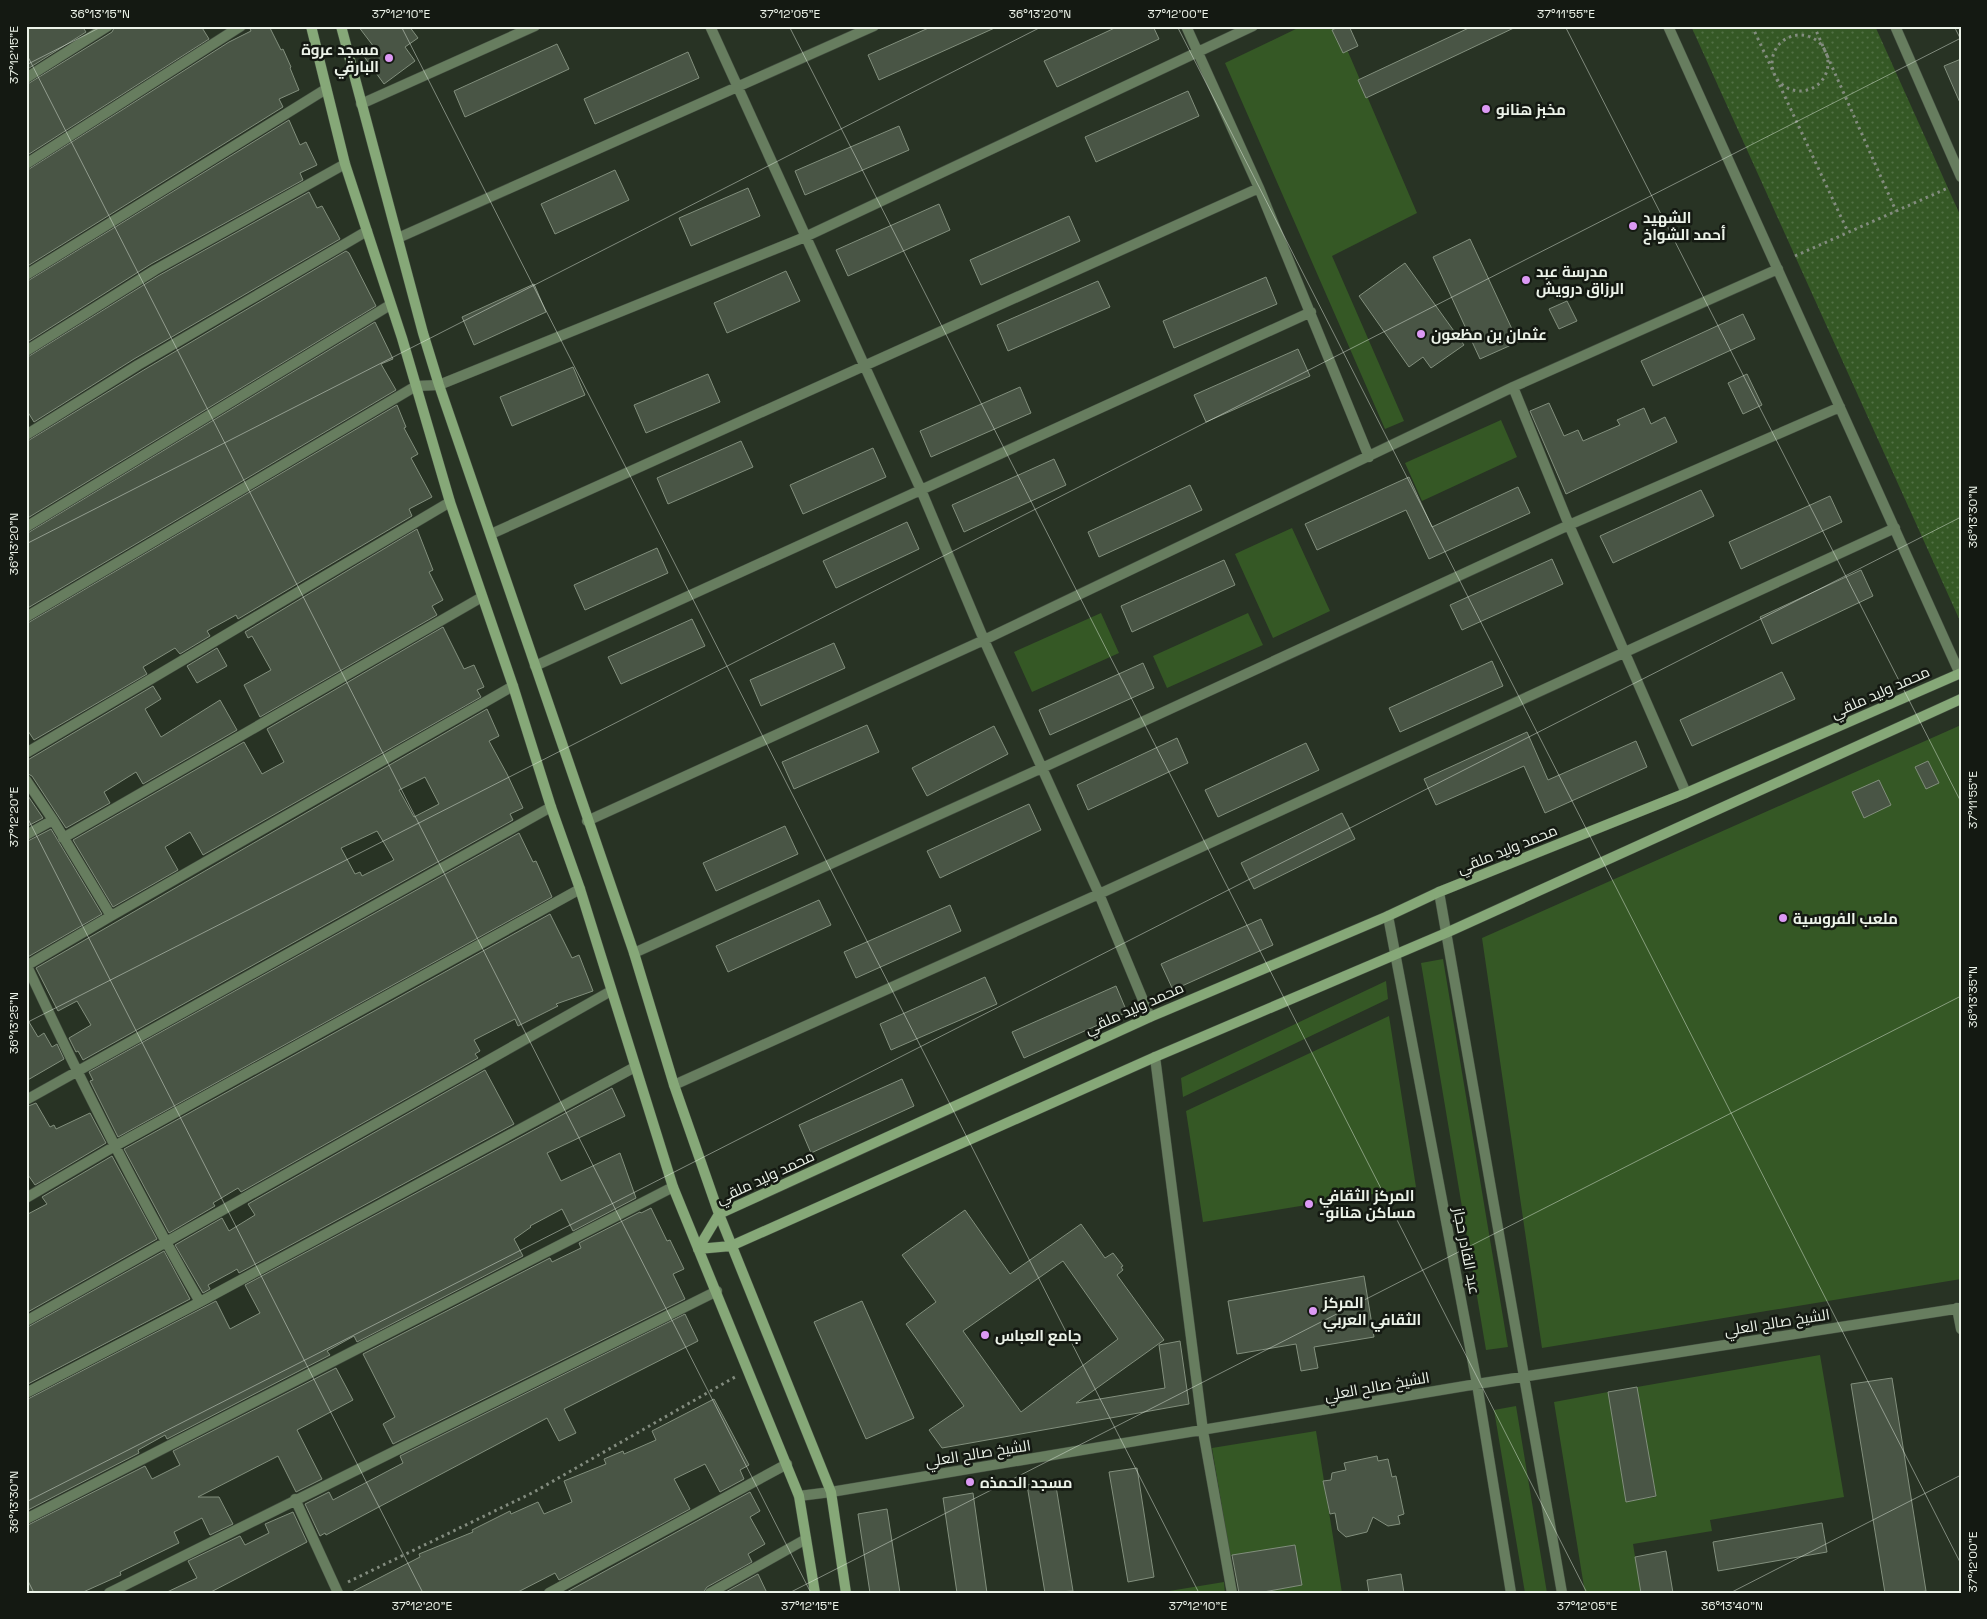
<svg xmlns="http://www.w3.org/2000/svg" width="1987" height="1619" viewBox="0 0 1987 1619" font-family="'Space Grotesk',Cairo,sans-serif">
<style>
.grass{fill:#355825}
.park{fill:url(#park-dots)}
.building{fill:#495545;stroke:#828f7d;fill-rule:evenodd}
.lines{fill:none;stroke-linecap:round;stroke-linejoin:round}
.street-casing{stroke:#434e40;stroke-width:11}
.secondary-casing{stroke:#434e40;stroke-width:11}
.path{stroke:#838c7f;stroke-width:3;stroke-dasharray:2.5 4;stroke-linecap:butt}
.street{stroke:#677d5f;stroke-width:10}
.secondary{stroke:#86a878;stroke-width:10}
.ticks{fill:none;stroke:#ecf3e9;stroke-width:1;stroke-opacity:0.45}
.poi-dot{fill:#dc99f4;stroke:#141912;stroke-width:2}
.labels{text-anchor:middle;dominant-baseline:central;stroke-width:5;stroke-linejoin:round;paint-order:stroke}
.poi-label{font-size:15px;font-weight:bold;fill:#ecf3e9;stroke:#141912;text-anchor:start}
.street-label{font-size:15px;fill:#ecf3e9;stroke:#141912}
.neatline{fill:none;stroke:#ecf3e9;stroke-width:2}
.ticks-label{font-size:12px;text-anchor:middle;fill:#ecf3e9}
</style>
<defs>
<pattern id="park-dots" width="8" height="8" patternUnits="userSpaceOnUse" patternTransform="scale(1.25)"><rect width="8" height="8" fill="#355825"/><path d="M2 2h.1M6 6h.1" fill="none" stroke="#527045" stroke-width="1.8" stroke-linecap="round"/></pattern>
</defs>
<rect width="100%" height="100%" fill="#283324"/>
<path class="grass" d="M1302,26H1337L1417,213L1332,256L1404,421L1385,429L1225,63Z
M1501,420L1517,457L1422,501L1405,463Z
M1292,528L1330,611L1273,638L1235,554Z
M1101,613L1119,653L1032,692L1014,652Z
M1248,613L1263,645L1167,688L1153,656Z
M1961,725V1279L1542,1348L1482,938Z
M1443,959L1508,1347L1486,1350L1421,963Z
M1386,981L1388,999L1183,1097L1181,1078Z
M1389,1016L1416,1187L1203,1222L1186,1111Z
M1820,1355L1844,1497L1710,1520L1712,1531L1633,1544L1641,1593H1585L1554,1402L1608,1392L1626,1501L1656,1497L1637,1387Z
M1516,1406L1547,1593H1525L1494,1410Z
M1316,1431L1342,1593H1258L1302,1585L1295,1545L1230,1556L1212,1448Z
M1224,1582L1225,1593H1157Z"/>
<path class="park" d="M1691,26H1875L1961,217V623Z"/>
<path class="building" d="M26,26H82L86,32L26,70Z
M115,26H201L209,39L26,156V85L112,32Z
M249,26H269L281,50L283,49L291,67L290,68L299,90L279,99L283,107L26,267V171L229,42L251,31Z
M358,26H409L418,38L405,47L415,61L384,84L363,55L374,47Z
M933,26H999L879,80L868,55Z
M1119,26H1153L1159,39L1057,87L1044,61Z
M1340,26H1349L1358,46L1343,53L1332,30Z
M1473,26H1518L1366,98L1358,80Z
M557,44L569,69L465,117L454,91Z
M688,52L699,78L595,124L584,99Z
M1961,59V105L1944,66Z
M1188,91L1199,116L1096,162L1085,137Z
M289,120L300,145L306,142L317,165L300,173L303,180L151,264L26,343V282Z
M899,126L909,150L805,195L795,171Z
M615,170L629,200L555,234L541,204Z
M748,188L760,216L691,246L679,218Z
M309,192L317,208L322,206L340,239L134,359L34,422L26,409V358L158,276Z
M939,204L950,230L848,276L836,250Z
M1069,216L1080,241L981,285L970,260Z
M1470,239L1518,342L1480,359L1433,257Z
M346,251L349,253L376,306L26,519V442L142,371Z
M1405,263L1464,345L1431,368L1423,357L1409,367L1359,296Z
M786,271L800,301L727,333L714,303Z
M1266,277L1277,304L1174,348L1163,321Z
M1098,281L1110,307L1008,351L997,325Z
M534,284L546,312L474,345L462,317Z
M1567,301L1577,321L1559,329L1549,309Z
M1743,314L1755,339L1653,386L1641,361Z
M375,322L393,359L381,364L396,390L26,609V534Z
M1298,349L1310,376L1206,422L1194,395Z
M573,367L585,395L512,426L500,397Z
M708,374L720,402L646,433L634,405Z
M1747,374L1762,405L1743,414L1728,383Z
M1020,387L1031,413L931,457L920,431Z
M1549,403L1564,436L1578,430L1583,441L1620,425L1617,420L1644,408L1651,424L1665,417L1677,442L1566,494L1530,411Z
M397,405L406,427L404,428L418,454L411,458L432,497L409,509L412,516L238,619L236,615L207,631L210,636L180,654L175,648L143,667L147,674L34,740L26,728V624Z
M741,441L753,467L668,504L657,478Z
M873,448L886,477L803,514L790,485Z
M1054,459L1066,485L964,532L952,505Z
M1409,477L1432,527L1518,487L1530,513L1429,559L1406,510L1317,550L1305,524Z
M1190,485L1202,510L1099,557L1088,532Z
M1701,490L1714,516L1613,563L1600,536Z
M1830,496L1842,522L1741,569L1729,542Z
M907,522L919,549L836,588L823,561Z
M417,529L433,570L429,572L443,600L432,606L437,615L260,717L244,685L271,670L252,636L248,638L245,632Z
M657,548L668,573L585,610L574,585Z
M1552,559L1563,584L1462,630L1450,605Z
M1224,560L1235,585L1132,632L1121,606Z
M1861,570L1873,596L1772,644L1760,617Z
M692,619L705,646L621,684L608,657Z
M443,627L464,669L474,665L484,687L477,690L481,697L203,855L190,832L165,847L178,870L113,907L73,840L244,742L262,774L284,762L267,729Z
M834,643L845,668L761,706L750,680Z
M217,648L227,666L197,683L187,666Z
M1492,661L1503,686L1400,732L1389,708Z
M1143,663L1154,688L1050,735L1039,710Z
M1782,672L1795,699L1692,746L1680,720Z
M153,686L161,699L145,709L161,737L220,700L237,730L143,784L136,772L104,792L110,803L66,828L32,776L26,773V761Z
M487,709L499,736L489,741L507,774L523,808L510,814L513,820L83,1060L78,1051L76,1052L69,1038L91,1025L77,1001L58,1011L36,968ZM425,777L439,804L414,817L399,790ZM377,831L394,860L362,876L360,872L355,874L341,848Z
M867,725L879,752L794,789L782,762Z
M994,726L1008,754L927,796L912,768Z
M1527,732L1548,780L1636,741L1647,767L1545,813L1524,766L1436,805L1424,779Z
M1177,738L1188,763L1088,810L1077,785Z
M1306,743L1319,770L1218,817L1205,790Z
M1928,761L1939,783L1926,789L1915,767Z
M1879,780L1891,805L1864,818L1852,792Z
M26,793L43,818L26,827Z
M1029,804L1041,830L940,878L927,851Z
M1342,813L1355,839L1254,889L1241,863Z
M785,826L798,854L716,891L703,863Z
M51,829L102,914L26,958V842Z
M519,833L533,862L536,861L552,897L118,1137L90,1081L93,1080L89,1072Z
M819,900L831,925L728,972L716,946Z
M950,905L961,931L856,978L844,952Z
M550,914L572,958L579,955L593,991L556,1004L558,1006L518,1026L515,1019L474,1040L480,1051L475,1054L478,1058L241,1192L238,1188L213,1203L215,1206L169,1233L124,1149Z
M1261,919L1273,945L1173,990L1161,964Z
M985,977L997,1004L891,1050L880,1024Z
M1116,986L1127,1012L1024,1058L1012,1032Z
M26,1017L38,1037L44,1033L52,1047L57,1044L64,1059L26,1081Z
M485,1070L514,1124L239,1273L237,1269L232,1272L208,1285L210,1289L203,1293L175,1245L222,1218L229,1231L255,1215L248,1204Z
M902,1079L914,1106L811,1153L799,1125Z
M612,1088L625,1116L547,1153L561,1181L620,1153L636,1198L573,1231L562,1209L530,1226L531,1227L514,1239L523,1256L357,1342L354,1336L327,1351L330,1355L167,1439L165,1435L138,1450L139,1453L26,1511V1400L216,1301L230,1329L260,1313L245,1285Z
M36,1103L50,1127L54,1125L56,1129L90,1113L106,1143L35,1185L26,1172V1107Z
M112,1156L157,1239L26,1313V1215L47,1204L42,1197Z
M651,1208L667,1241L670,1240L684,1269L673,1274L685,1299L393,1444L383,1424L395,1417L363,1354L550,1258L552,1262L581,1248L579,1243L640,1212L641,1213Z
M965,1210L1010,1274L1081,1224L1105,1258L1113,1253L1123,1266L1121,1267L1123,1270L1117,1275L1164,1340L1076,1403L1165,1388L1159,1345L1180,1341L1189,1404L942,1448L929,1430L964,1406L906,1324L936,1302L902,1255ZM1063,1261L1118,1339L1021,1412L963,1331Z
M164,1251L190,1299L26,1385V1328Z
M1364,1276L1374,1337L1314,1347L1318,1368L1301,1371L1296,1344L1237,1354L1228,1301Z
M862,1301L914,1418L866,1439L814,1322Z
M685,1314L698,1341L564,1409L576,1433L559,1441L547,1418L326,1535L325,1533L320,1536L305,1504L329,1492L333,1500L403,1463L400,1456Z
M336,1368L353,1400L297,1430L322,1479L296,1492L278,1456L198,1497H219L233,1524L210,1535L202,1518L174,1532L179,1543L120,1572L121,1575L81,1593H26V1526L145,1466L152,1479L180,1465L173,1451Z
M1892,1378L1926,1591L1914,1593H1885L1851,1384Z
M1637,1387L1656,1496L1626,1502L1608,1392Z
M714,1399L749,1465L740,1470L744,1479L720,1492L705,1464L674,1479L690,1509L559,1580L555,1573L516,1593H350L420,1557L419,1554L473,1532L472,1530L510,1511L511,1514L538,1502L544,1514L572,1502L564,1481L606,1464L604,1459L623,1451L624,1454L656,1440L652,1431Z
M1377,1456L1378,1461L1388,1459L1392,1477L1396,1476L1404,1514L1398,1516L1400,1524L1388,1526L1373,1517L1367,1532L1346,1537L1338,1530L1335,1513L1330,1514L1323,1481L1331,1480L1332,1473L1346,1470L1344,1463Z
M1137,1468L1154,1577L1128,1582L1109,1472Z
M1055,1480L1073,1591L1045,1593L1027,1485Z
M750,1492L760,1511L750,1517L765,1544L748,1554L752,1562L707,1587L703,1593H565Z
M973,1493L987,1593H957L943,1498Z
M887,1509L900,1593H870L858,1514Z
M293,1512L307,1542L209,1593H165L197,1578L188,1561L240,1536L245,1545L269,1533L265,1524Z
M1822,1523L1827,1552L1718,1571L1713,1542Z
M1295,1545L1302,1585L1258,1593H1239L1232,1555Z
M1666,1551L1673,1593H1641L1635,1557Z
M758,1574L767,1593H724Z
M1401,1574L1404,1593H1369L1367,1580Z"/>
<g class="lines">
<defs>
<path id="street" d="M710,26L921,490L984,640L1099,894L1150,1017
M1186,26L1259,188L1369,457
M1668,26L1960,674
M1895,26L1961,177
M26,78L108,26
M361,104L535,26
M26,164L241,26
M398,238L874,26
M26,275L326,89
M26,351L155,270L345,164
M1513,387L1569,525L1686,793
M26,435L138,365L367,231
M26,527L390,305
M491,534L1259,188
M26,617L416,386L439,385L805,237L1253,26
M535,666L1311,312
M26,753L450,502
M26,780L53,820L111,916
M587,821L984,640L1513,387L1778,269
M26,835L53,820
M63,838L482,597
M1439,892L1562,1593
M1388,916L1477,1384L1511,1593
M634,953L1042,768L1569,525L1840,407
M26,966L111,916L513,686
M27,966C80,1080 137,1193 200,1302
M1155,1057L1203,1431L1232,1593
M674,1085L1099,894L1895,528
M26,1100L551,807
M26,1198L115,1146L580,889
M1957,1308L1961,1329
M26,1321L611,991
M26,1393L200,1302L635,1067
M799,1496L831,1492L1477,1384L1961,1308
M295,1499L338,1593
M26,1519L673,1187
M109,1593L717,1291
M549,1593L787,1464
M710,1593L806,1539"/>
<path id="secondary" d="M311,26L345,164L402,338L450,502L513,686L551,807L580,889L673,1187L799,1496L815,1593
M341,26L423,333L439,385L634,953L674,1085L719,1214L831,1492L846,1593
M698,1249L719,1214L1150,1017L1388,916L1439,892L1686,793L1961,673
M698,1249L731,1246L1155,1057L1446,933L1961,699"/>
</defs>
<use href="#street" class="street-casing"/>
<use href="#secondary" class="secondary-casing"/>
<path class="path" d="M1752,26L1848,232
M1814,26L1896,211
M1772 63a28 28 0 1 1 56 0a28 28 0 1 1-56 0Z
M1795,256L1948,188
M348,1582L534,1492L735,1377"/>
<use href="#street" class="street"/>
<use href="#secondary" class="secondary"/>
</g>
<path class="ticks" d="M401,26L1199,1593M789,26L1587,1593M1177,26L1961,1564M1565,26L1961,802M1954,26L1961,40M26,53L811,1593M26,65L103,26M26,544L1043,26M26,815L423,1593M26,1023L1961,38M26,1502L1961,517M26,1577L34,1593M789,1593L1961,996M1730,1593L1961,1475"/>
<g class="poi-dot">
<circle cx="389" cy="58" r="5"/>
<circle cx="1486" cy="109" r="5"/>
<circle cx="1633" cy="226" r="5"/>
<circle cx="1526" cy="280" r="5"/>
<circle cx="1421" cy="334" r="5"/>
<circle cx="1783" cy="918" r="5"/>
<circle cx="1309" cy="1204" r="5"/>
<circle cx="1313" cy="1311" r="5"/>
<circle cx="985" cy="1335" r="5"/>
<circle cx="970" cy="1482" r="5"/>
</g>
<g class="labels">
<g class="poi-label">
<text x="379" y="49" text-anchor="end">مسجد عروة<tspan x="379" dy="17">البارقي</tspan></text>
<text x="1496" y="109">مخبز هنانو</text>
<text x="1643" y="217">الشهيد<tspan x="1643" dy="17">أحمد الشواخ</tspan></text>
<text x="1536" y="271">مدرسة عبد<tspan x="1536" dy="17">الرزاق درويش</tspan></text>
<text x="1431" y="334">عثمان بن مظعون</text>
<text x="1793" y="918">ملعب الفروسية</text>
<text x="1319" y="1195">المركز الثقافي<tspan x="1319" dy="17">-مساكن هنانو</tspan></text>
<text x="1323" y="1302">المركز<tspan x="1323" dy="17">الثقافي العربي</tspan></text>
<text x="995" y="1335">جامع العباس</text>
<text x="980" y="1482">مسجد الحمذه</text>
</g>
<g class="street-label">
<text transform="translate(1880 692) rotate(-24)">محمد وليد ملقي</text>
<text transform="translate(1507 849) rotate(-22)">محمد وليد ملقي</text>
<text transform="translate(1134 1008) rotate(-24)">محمد وليد ملقي</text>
<text transform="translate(765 1177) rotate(-25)">محمد وليد ملقي</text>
<text transform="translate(1467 1251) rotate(79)">عبد القادر حجاز</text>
<text transform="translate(1777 1322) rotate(-9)">الشيخ صالح العلي</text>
<text transform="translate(1377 1386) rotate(-10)">الشيخ صالح العلي</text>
<text transform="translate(978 1453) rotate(-9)">الشيخ صالح العلي</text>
</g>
</g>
<rect width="1987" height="1619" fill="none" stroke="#141912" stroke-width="55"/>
<rect x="28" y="28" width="1932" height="1564" class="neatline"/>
<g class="ticks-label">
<text x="100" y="18">36°13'15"N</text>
<text x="401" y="18">37°12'10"E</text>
<text x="790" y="18">37°12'05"E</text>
<text x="1040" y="18">36°13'20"N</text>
<text x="1178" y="18">37°12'00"E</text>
<text x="1566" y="18">37°11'55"E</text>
<text transform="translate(14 55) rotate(-90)" y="4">37°12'15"E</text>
<text transform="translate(1973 517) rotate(-90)" y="4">36°13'30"N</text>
<text transform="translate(14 544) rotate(-90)" y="4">36°13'20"N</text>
<text transform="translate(1973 800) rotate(-90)" y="4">37°11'55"E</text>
<text transform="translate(14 817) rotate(-90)" y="4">37°12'20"E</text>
<text transform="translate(1973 997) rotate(-90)" y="4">36°13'35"N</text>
<text transform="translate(14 1023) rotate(-90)" y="4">36°13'25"N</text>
<text transform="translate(14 1502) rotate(-90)" y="4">36°13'30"N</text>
<text transform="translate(1973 1562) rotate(-90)" y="4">37°12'00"E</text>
<text x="422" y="1610">37°12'20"E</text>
<text x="810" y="1610">37°12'15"E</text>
<text x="1198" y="1610">37°12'10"E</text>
<text x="1587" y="1610">37°12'05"E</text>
<text x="1732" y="1610">36°13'40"N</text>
</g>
</svg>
